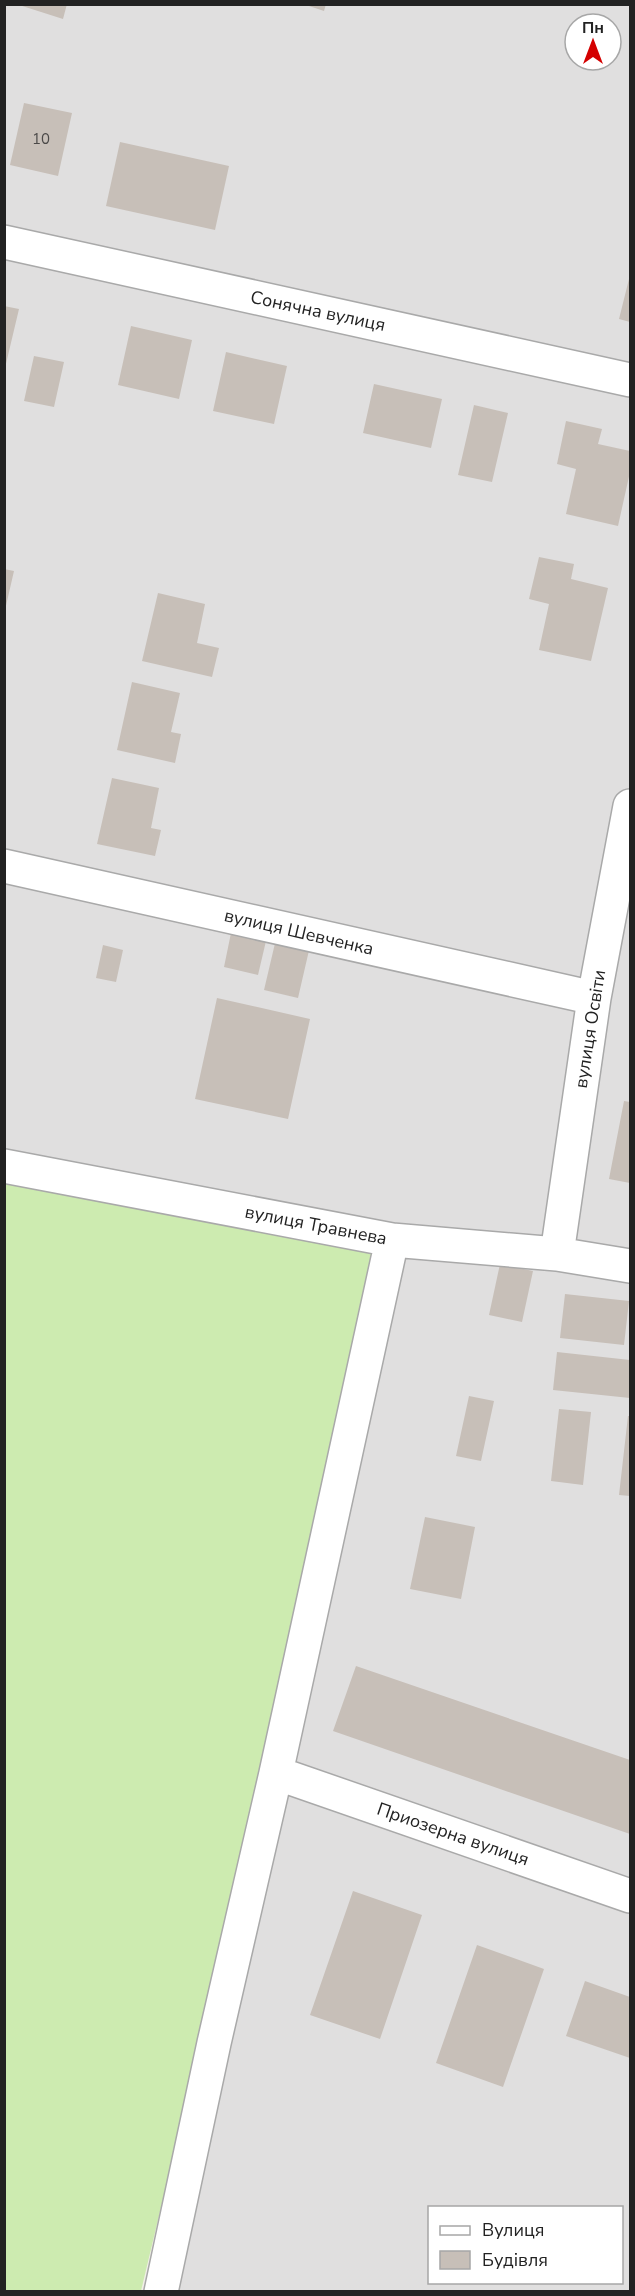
<svg xmlns="http://www.w3.org/2000/svg" width="635" height="2296" viewBox="0 0 635 2296" font-family="'Nunito Sans',sans-serif">
<style>
.residential{fill:#e0dfdf;fill-rule:evenodd}
.grass{fill:#cdebb0}
.building{fill:#c7bfb8}
.lines{fill:none;stroke-linecap:round;stroke-linejoin:round}
.minor-casing{stroke:#a9a9a9;stroke-width:36}
.minor{stroke:#fff;stroke-width:33}
.labels{text-anchor:middle;dominant-baseline:central;stroke-width:5;stroke-linejoin:round;paint-order:stroke}
.number-label{font-size:15px;fill:#4b4948}
.street-label{font-size:18px;fill:#222;stroke:#fff}
</style>
<rect width="100%" height="100%" fill="#f2efe9"/>
<path class="residential" d="M4,5H630V2291H160L214,2043L5,1166ZM575,24H611V60H575ZM430,2208H622V2282H430Z"/>
<path class="grass" d="M4,1166L392,1240L141,2291H5Z"/>
<path class="building" d="M16,4H67L63,19Z
M303,4H326L324,11Z
M24,103L72,113L58,176L10,165Z
M120,142L229,166L215,230L106,206Z
M630,275V322L619,319Z
M4,306L19,309L5,368H4Z
M131,326L192,340L179,399L118,385Z
M226,352L287,366L274,424L213,411Z
M34,356L64,362L54,407L24,401Z
M374,384L442,399L431,448L363,433Z
M474,405L508,413L492,482L458,475Z
M566,421L602,429L598,444L630,451V472L618,526L566,514L576,469L557,464Z
M539,557L574,564L571,579L608,588L591,661L539,650L549,604L529,599Z
M4,569L14,571L5,610H4Z
M158,593L205,604L197,643L219,648L212,677L142,661Z
M132,682L180,693L171,732L181,734L175,763L117,750Z
M112,778L159,788L151,828L161,830L155,856L97,844Z
M231,933L266,941L258,975L224,967Z
M276,939L310,946L298,998L264,990Z
M103,945L123,950L116,982L96,978Z
M217,998L310,1019L288,1119L195,1099Z
M624,1101L630,1102V1183L609,1179Z
M500,1264L533,1271L522,1322L489,1315Z
M565,1294L629,1301L624,1345L560,1338Z
M557,1352L630,1360V1398L553,1390Z
M469,1396L494,1401L481,1461L456,1456Z
M559,1409L591,1412L583,1485L551,1481Z
M628,1416H630V1496L619,1495Z
M425,1517L475,1527L461,1599L410,1589Z
M356,1666L630,1760V1834L333,1731Z
M353,1891L422,1915L380,2039L310,2015Z
M477,1945L544,1969L503,2087L436,2063Z
M585,1981L630,1997V2058L566,2036Z"/>
<g class="lines">
<defs>
<path id="minor" d="M4,242L630,380
M4,866L594,998
M4,1166L392,1240L557,1254L630,1266
M557,1254L594,998L630,806
M276,1773L630,1896
M161,2292L214,2043L276,1773L392,1240"/>
</defs>
<use href="#minor" class="minor-casing"/>
<use href="#minor" class="minor"/>
</g>
<g class="labels">
<g class="number-label">
<text x="41" y="139">10</text>
</g>
<g class="street-label">
<text transform="translate(318 311) rotate(12)">Сонячна вулиця</text>
<text transform="translate(299 932) rotate(13)">вулиця Шевченка</text>
<text transform="translate(590 1029) rotate(-81)">вулиця Освіти</text>
<text transform="translate(316 1225) rotate(11)">вулиця Травнева</text>
<text transform="translate(453 1834) rotate(19)">Приозерна вулиця</text>
</g>
</g>
<rect width="635" height="2296" fill="none" stroke="#222222" stroke-width="12"/>
<rect x="428" y="2206" width="195" height="78" fill="#ffffff" stroke="#a7a7a7" stroke-width="1.5"/>
<rect x="440" y="2226" width="30" height="9" fill="#ffffff" stroke="#a7a7a7" stroke-width="1.5"/>
<text x="482" y="2236" font-size="18" fill="#222222">Вулиця</text>
<rect x="440" y="2251" width="30" height="18" fill="#c7bfb8" stroke="#a7a7a7" stroke-width="1.5"/>
<text x="482" y="2266" font-size="18" fill="#222222">Будівля</text>
<g transform="translate(593 42)"><circle r="28" fill="#ffffff" stroke="#a7a7a7" stroke-width="1.5"/>
<path d="M0-4.5L10 22L0 15L-10 22Z" fill="#d40000"/>
<text y="-9" font-size="16" font-weight="bold" text-anchor="middle" fill="#222222">Пн</text>
</g>
</svg>
